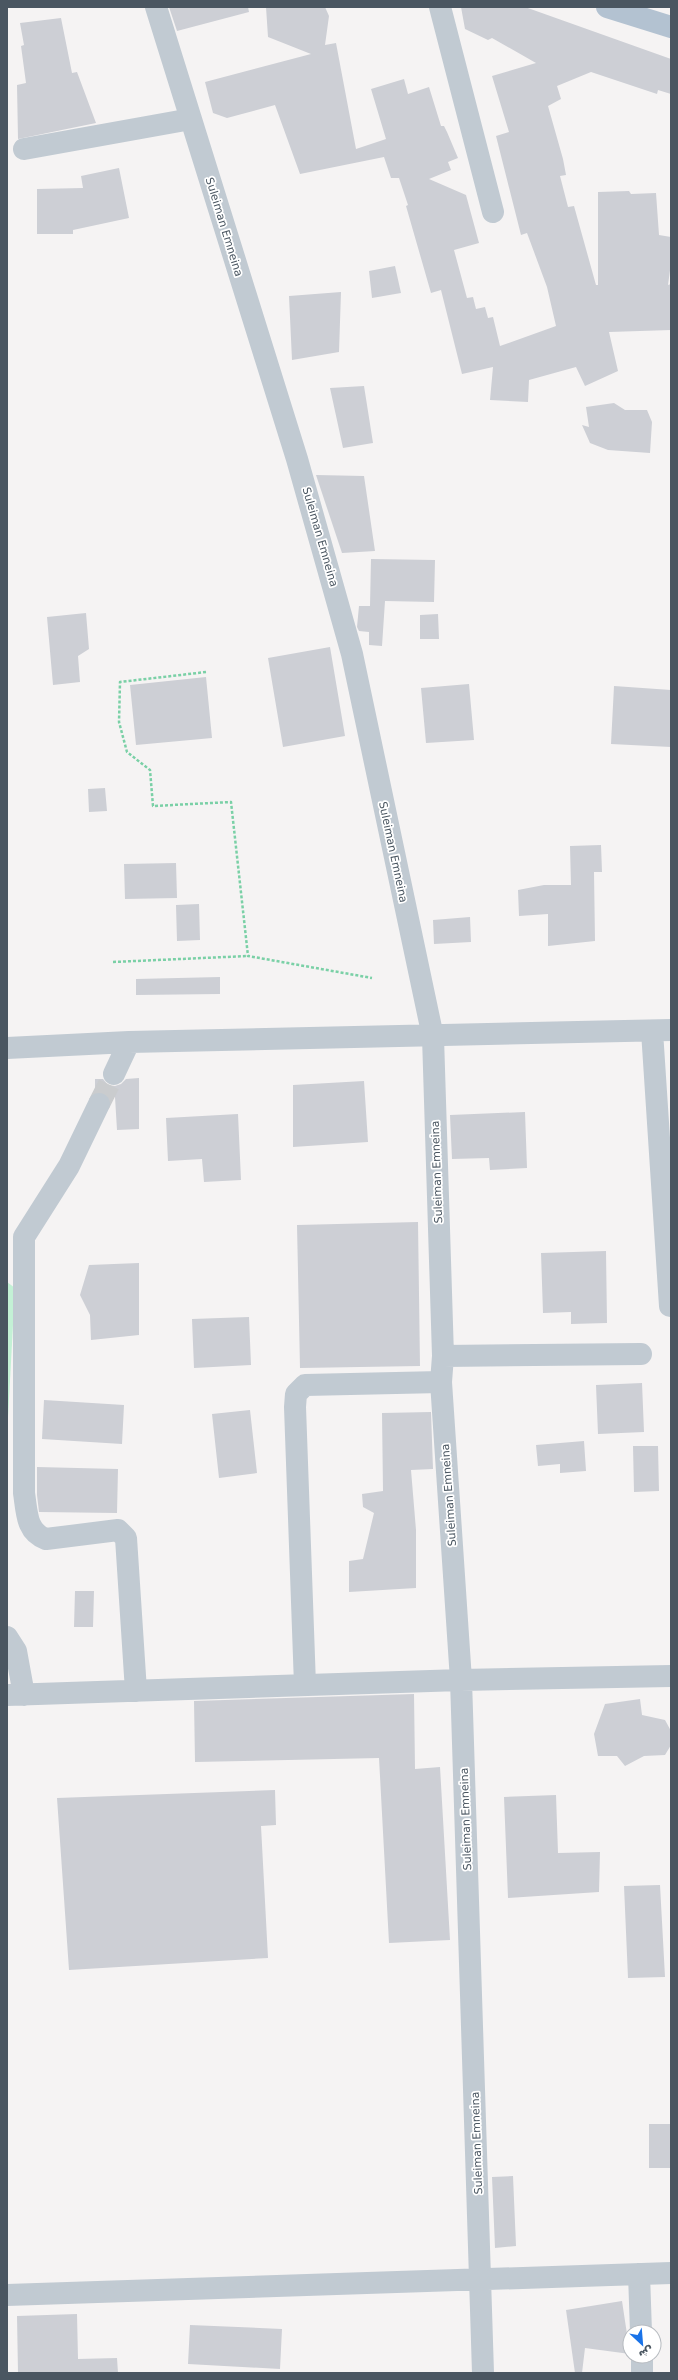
<svg xmlns="http://www.w3.org/2000/svg" width="678" height="2380" viewBox="0 0 678 2380" font-family="'DejaVu Sans','Noto Naskh Arabic',sans-serif">
<style>
.green{fill:#c3f1d5}
.building{fill:#cdcfd5}
.lines{fill:none;stroke-linecap:round;stroke-linejoin:round}
.minor-tunnel{stroke:#caccce;stroke-width:22;stroke-dasharray:22 11;stroke-linecap:butt}
.path{stroke:#7ad0a6;stroke-width:2.5;stroke-dasharray:3 2;stroke-linecap:butt}
.minor{stroke:#c1cad2;stroke-width:22}
.major{stroke:#b3c2d1;stroke-width:22}
.labels{text-anchor:middle;dominant-baseline:central;stroke-width:3.5;stroke-linejoin:round;paint-order:stroke}
.street-label{font-size:11px;fill:#4a5661;stroke:#fff}
</style>
<rect width="100%" height="100%" fill="#f5f3f3"/>
<path class="green" d="M7,1282L15,1288L7,1436Z"/>
<path class="building" d="M169,7H248L249,12L177,31Z
M266,7H325L329,16L325,45L336,43L356,149L386,139L371,89L404,79L408,94L429,87L441,126H444L447,132L458,158L448,162L451,170L429,179L466,195L479,243L454,250L467,298L473,297L476,309L485,307L488,318L493,317L500,346L556,326L547,287L527,233L521,235L496,136L509,132L492,76L536,63L492,38L488,40L465,29L461,7H525L671,59V94L658,90L657,94L591,72L557,86L561,99L548,106L563,159L566,175L560,176L568,207L574,206L596,285H598V192L629,191L631,194L656,193L659,235L671,237V263L668,285L671,284V330L609,332L618,371L585,386L576,367L529,380L528,402L490,400L493,367L462,374L441,290L431,293L406,206L408,205L399,178H391L384,157L300,174L275,105L227,118L213,113L205,82L311,54L268,37Z
M61,18L72,73L77,72L96,123L18,139L17,85L26,83L21,46L24,45L20,23Z
M119,168L129,218L73,230V234H37V189L83,188L81,176Z
M395,266L401,293L372,298L369,271Z
M341,292L339,352L292,360L289,296Z
M364,386L373,443L343,448L330,388Z
M614,403L625,410H647L652,422L650,453L608,450L590,443L582,425L589,427L586,407Z
M316,475L364,476L375,551L342,553Z
M371,559L435,560L434,602L385,601L382,646L369,645V632L359,631L357,627L359,606H370Z
M86,613L89,649L78,656L80,682L53,685L47,617Z
M438,614L439,639H420V615Z
M330,647L345,736L283,747L268,658Z
M206,677L212,738L136,745L130,685Z
M469,684L474,740L426,743L421,688Z
M614,686L671,690V747L611,744Z
M105,788L107,811L89,812L88,789Z
M601,845L602,872H594L595,941L548,946V914L519,916L518,890L544,885H571L570,846Z
M176,863L177,898L125,899L124,864Z
M199,904L200,940L177,941L176,905Z
M470,917L471,942L434,944L433,920Z
M220,977V994L136,995V979Z
M139,1078V1129L117,1130L115,1097H110L104,1093H95V1079H103L108,1085L115,1086L121,1084L126,1079Z
M364,1081L368,1142L293,1147V1085Z
M525,1112L527,1168L490,1170L489,1158L452,1159L450,1115Z
M238,1114L241,1180L204,1182L202,1159L168,1161L166,1118Z
M418,1222L420,1366L300,1368L297,1225Z
M606,1251L607,1323L571,1324V1312L543,1313L541,1253Z
M139,1263V1335L91,1340L90,1315L80,1295L89,1265Z
M249,1317L251,1365L194,1368L192,1319Z
M642,1383L644,1432L598,1434L596,1385Z
M44,1400L124,1405L122,1444L42,1439Z
M250,1410L257,1473L219,1478L212,1414Z
M431,1412L433,1469L411,1470L416,1530V1588L349,1592V1561L363,1559L374,1513L363,1507L362,1494L383,1491L382,1413Z
M584,1441L586,1471L560,1473V1464L538,1466L536,1445Z
M633,1446H658L659,1491L634,1492Z
M37,1467L118,1469L117,1513L39,1512L37,1495Z
M75,1591H94L93,1627H74Z
M414,1694L415,1769L440,1767L450,1940L389,1943L379,1758L195,1762L194,1701Z
M640,1699L642,1715L665,1720L671,1731V1745L665,1755L644,1756L625,1766L617,1756H598L594,1734L605,1704Z
M275,1790L276,1825L261,1826L268,1958L69,1970L57,1798Z
M556,1795L558,1853L600,1852L599,1892L508,1898L504,1797Z
M660,1885L665,1977L628,1978L624,1886Z
M649,2124H671V2168H649Z
M513,2176L516,2246L495,2248L492,2177Z
M622,2301L630,2354L585,2348L582,2373H575L566,2310Z
M77,2314L78,2359L117,2358L118,2373H18L17,2316Z
M190,2325L282,2329L280,2369L188,2364Z"/>
<g class="lines">
<path class="minor-tunnel" d="M99,1104L114,1074"/>
<path class="path" d="M206,672L120,682L119,722L127,752L150,770L153,806L231,802L248,956L372,978
M113,962L248,956"/>
<path class="minor" d="M156,7L297,459L352,654L433,1037L443,1356L441,1382L461,1680L483,2373
M440,7L493,212
M24,149L191,119
M652,1031L670,1306
M7,1048L129,1042L671,1030
M114,1074L129,1042
M99,1104L69,1166L24,1237V1493C27,1512 26,1532 46,1539L118,1530L126,1538L136,1691
M443,1356L641,1354
M7,1637L16,1651L24,1695
M305,1685L295,1407L296,1394L305,1385L441,1382
M7,1695L461,1680L671,1676
M639,2274L641,2332
M7,2295L671,2273
M642,2356V2373"/>
<path class="major" d="M607,7L671,27"/>
</g>
<g class="labels">
<g class="street-label">
<text transform="translate(224 227) rotate(73)">Suleiman Emneina</text>
<text transform="translate(320 537) rotate(74)">Suleiman Emneina</text>
<text transform="translate(393 852) rotate(78)">Suleiman Emneina</text>
<text transform="translate(437 1172) rotate(-92)">Suleiman Emneina</text>
<text transform="translate(449 1495) rotate(-94)">Suleiman Emneina</text>
<text transform="translate(466 1819) rotate(-92)">Suleiman Emneina</text>
<text transform="translate(477 2143) rotate(-92)">Suleiman Emneina</text>
</g>
</g>
<rect width="678" height="2380" fill="none" stroke="#4a5661" stroke-width="16"/>
<g transform="translate(642 2344) rotate(154)"><circle r="19" fill="#ffffff" stroke="#b7bbc0"/>
<path d="M0-3L7 15L0 10L-7 15Z" fill="#1a73e8"/>
<text y="-6" font-size="11" font-weight="bold" text-anchor="middle" fill="#4a5661">ش</text>
</g>
</svg>
